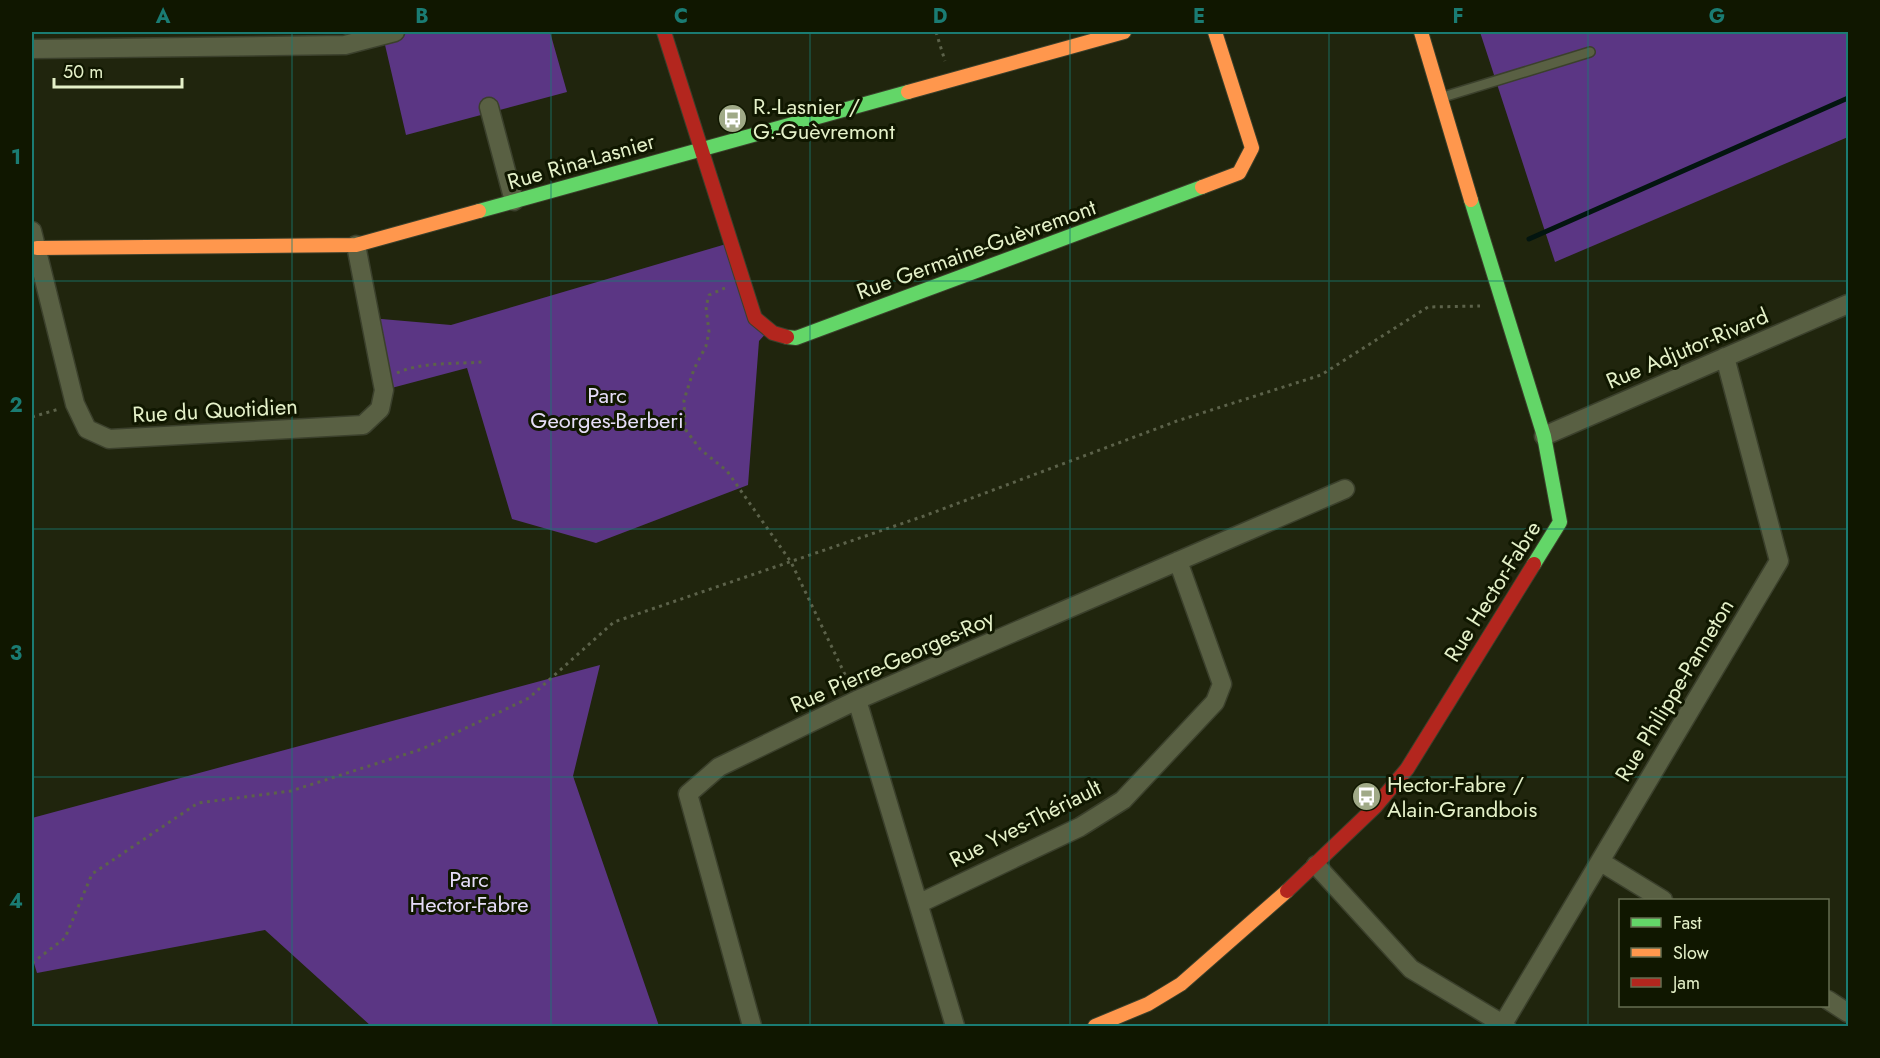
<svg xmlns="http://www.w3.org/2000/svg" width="1880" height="1058" viewBox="0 0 1880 1058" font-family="Jost,sans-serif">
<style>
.green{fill:#5b3684}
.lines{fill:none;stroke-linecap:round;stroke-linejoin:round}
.stream{stroke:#031510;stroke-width:5}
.lane-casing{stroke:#3b402c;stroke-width:12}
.street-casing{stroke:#3b402c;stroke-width:21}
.fast-casing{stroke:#3b402c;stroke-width:16}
.slow-casing{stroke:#3b402c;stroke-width:16}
.jam-casing{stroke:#3b402c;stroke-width:16}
.path{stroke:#5c624a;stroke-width:3;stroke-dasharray:3 4.5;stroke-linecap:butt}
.lane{stroke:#596043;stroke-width:9}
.street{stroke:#596043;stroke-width:18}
.fast{stroke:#63d668;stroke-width:14}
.slow{stroke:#ff974d;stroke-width:14}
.jam{stroke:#b3261e;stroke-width:14}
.grid{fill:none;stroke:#1a7c73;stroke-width:1.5;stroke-opacity:0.55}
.labels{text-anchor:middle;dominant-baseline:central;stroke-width:6;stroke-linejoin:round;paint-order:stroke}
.poi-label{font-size:22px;fill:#e5f1c9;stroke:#101700;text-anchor:start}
.street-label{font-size:22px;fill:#e5f1c9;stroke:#101700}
.park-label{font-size:22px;fill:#e6ddf8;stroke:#101700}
.neatline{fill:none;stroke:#1a7c73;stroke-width:2}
.grid-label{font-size:20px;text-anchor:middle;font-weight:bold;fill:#1a7c73}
</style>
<rect width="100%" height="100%" fill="#20250d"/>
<path class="green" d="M382,32H550L567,92L406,135Z
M1480,32H1848V137L1555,262Z
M733,242L768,331L759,341L748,485L596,543L512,519L467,368L384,390L370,318L451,325Z
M600,665L573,776L659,1026H371L265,930L37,973L32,957V818Z"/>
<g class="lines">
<path class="stream" d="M1529,239L1848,98"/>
<defs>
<path id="lane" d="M1443,97L1590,52"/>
<path id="street" d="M32,49L345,45L395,32
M489,107L514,201
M32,231L75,404L87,429L109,439L363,425L380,409L384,390L356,245
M1544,436L1848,304
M857,700L955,1026
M1601,862L1663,900
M1316,865L1411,969L1506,1026
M920,903L1080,827L1123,800L1215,702L1222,684L1178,561
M1828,1000L1848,1013
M1503,1024L1779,561L1725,357
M752,1026L688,794L719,767L857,700L1345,489"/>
<path id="fast" d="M1471,200L1544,436L1560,522L1534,564
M479,211L908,92
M787,337L796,338L1202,187"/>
<path id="slow" d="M1421,32L1471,200
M908,92L1124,32
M1202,187L1239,173L1252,148L1215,32
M37,248L356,245L479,211
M1095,1026L1148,1004L1181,984L1287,891"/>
<path id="jam" d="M664,32L755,318L773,333L787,337
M1287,891L1375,807L1407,769L1534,564"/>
</defs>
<use href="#lane" class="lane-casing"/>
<use href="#street" class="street-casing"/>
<use href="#fast" class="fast-casing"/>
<use href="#slow" class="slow-casing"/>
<use href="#jam" class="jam-casing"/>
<path class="path" d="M936,32L945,61
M725,288L709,295L706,307L709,332L706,346L694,369L684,400L685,429L700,449L727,471L791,562L850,685
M397,373C420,362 456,364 483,362
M32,417L59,409
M32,963L65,938L92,874L198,803L291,791L422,749L529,698L614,622L924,516L1177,421L1321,375L1428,307L1480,306"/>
<use href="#lane" class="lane"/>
<use href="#street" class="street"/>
<use href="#fast" class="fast"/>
<use href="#slow" class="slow"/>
<use href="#jam" class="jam"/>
</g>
<path class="grid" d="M292,32V1026M551,32V1026M810,32V1026M1070,32V1026M1329,32V1026M1588,32V1026M32,281H1848M32,529H1848M32,777H1848"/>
<defs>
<symbol id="bus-disc" viewBox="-11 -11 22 22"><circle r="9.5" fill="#a0aa87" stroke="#101700"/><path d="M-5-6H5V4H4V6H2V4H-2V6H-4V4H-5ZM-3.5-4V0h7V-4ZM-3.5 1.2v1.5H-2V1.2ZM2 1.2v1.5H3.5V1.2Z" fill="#fff"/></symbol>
</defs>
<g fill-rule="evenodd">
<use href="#bus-disc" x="716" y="102" width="33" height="33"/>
<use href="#bus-disc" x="1350" y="780" width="33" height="33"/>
</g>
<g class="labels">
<g class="poi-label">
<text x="753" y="106">R.-Lasnier /<tspan x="753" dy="25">G.-Guèvremont</tspan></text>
<text x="1387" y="784">Hector-Fabre /<tspan x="1387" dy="25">Alain-Grandbois</tspan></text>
</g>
<g class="street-label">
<text transform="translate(581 161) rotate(-16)">Rue Rina-Lasnier</text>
<text transform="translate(976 249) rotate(-20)">Rue Germaine-Guèvremont</text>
<text transform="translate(1687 348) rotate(-23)">Rue Adjutor-Rivard</text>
<text transform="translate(215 410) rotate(-3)">Rue du Quotidien</text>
<text transform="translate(1492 591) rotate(-58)">Rue Hector-Fabre</text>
<text transform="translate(892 661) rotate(-24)">Rue Pierre-Georges-Roy</text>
<text transform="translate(1674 690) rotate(-59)">Rue Philippe-Panneton</text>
<text transform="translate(1025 823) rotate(-27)">Rue Yves-Thériault</text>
</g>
<g class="park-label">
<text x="607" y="395">Parc<tspan x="607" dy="25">Georges-Berberi</tspan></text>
<text x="469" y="879">Parc<tspan x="469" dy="25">Hector-Fabre</tspan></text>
</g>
</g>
<rect width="1880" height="1058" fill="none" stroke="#101700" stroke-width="66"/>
<rect x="1619" y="899" width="210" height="108" fill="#101700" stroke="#656e50" stroke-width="1.5"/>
<rect x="1631" y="918" width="30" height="9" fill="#63d668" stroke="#656e50" stroke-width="1.5"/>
<text x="1673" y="929" font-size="18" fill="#e5f1c9">Fast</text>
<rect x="1631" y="948" width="30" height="9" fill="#ff974d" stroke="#656e50" stroke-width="1.5"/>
<text x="1673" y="959" font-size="18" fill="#e5f1c9">Slow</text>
<rect x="1631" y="978" width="30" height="9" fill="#b3261e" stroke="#656e50" stroke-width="1.5"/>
<text x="1673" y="989" font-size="18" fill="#e5f1c9">Jam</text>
<path d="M54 78v9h128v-9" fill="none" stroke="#e5f1c9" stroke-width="3"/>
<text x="63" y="78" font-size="18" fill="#e5f1c9" stroke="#101700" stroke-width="4.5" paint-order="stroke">50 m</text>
<rect x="33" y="33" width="1814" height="992" class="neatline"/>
<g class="grid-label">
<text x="163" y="23">A</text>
<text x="422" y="23">B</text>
<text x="681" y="23">C</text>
<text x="940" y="23">D</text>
<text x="1199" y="23">E</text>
<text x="1458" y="23">F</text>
<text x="1717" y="23">G</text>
<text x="16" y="164">1</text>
<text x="16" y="412">2</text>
<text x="16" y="660">3</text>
<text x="16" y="908">4</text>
</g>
</svg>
